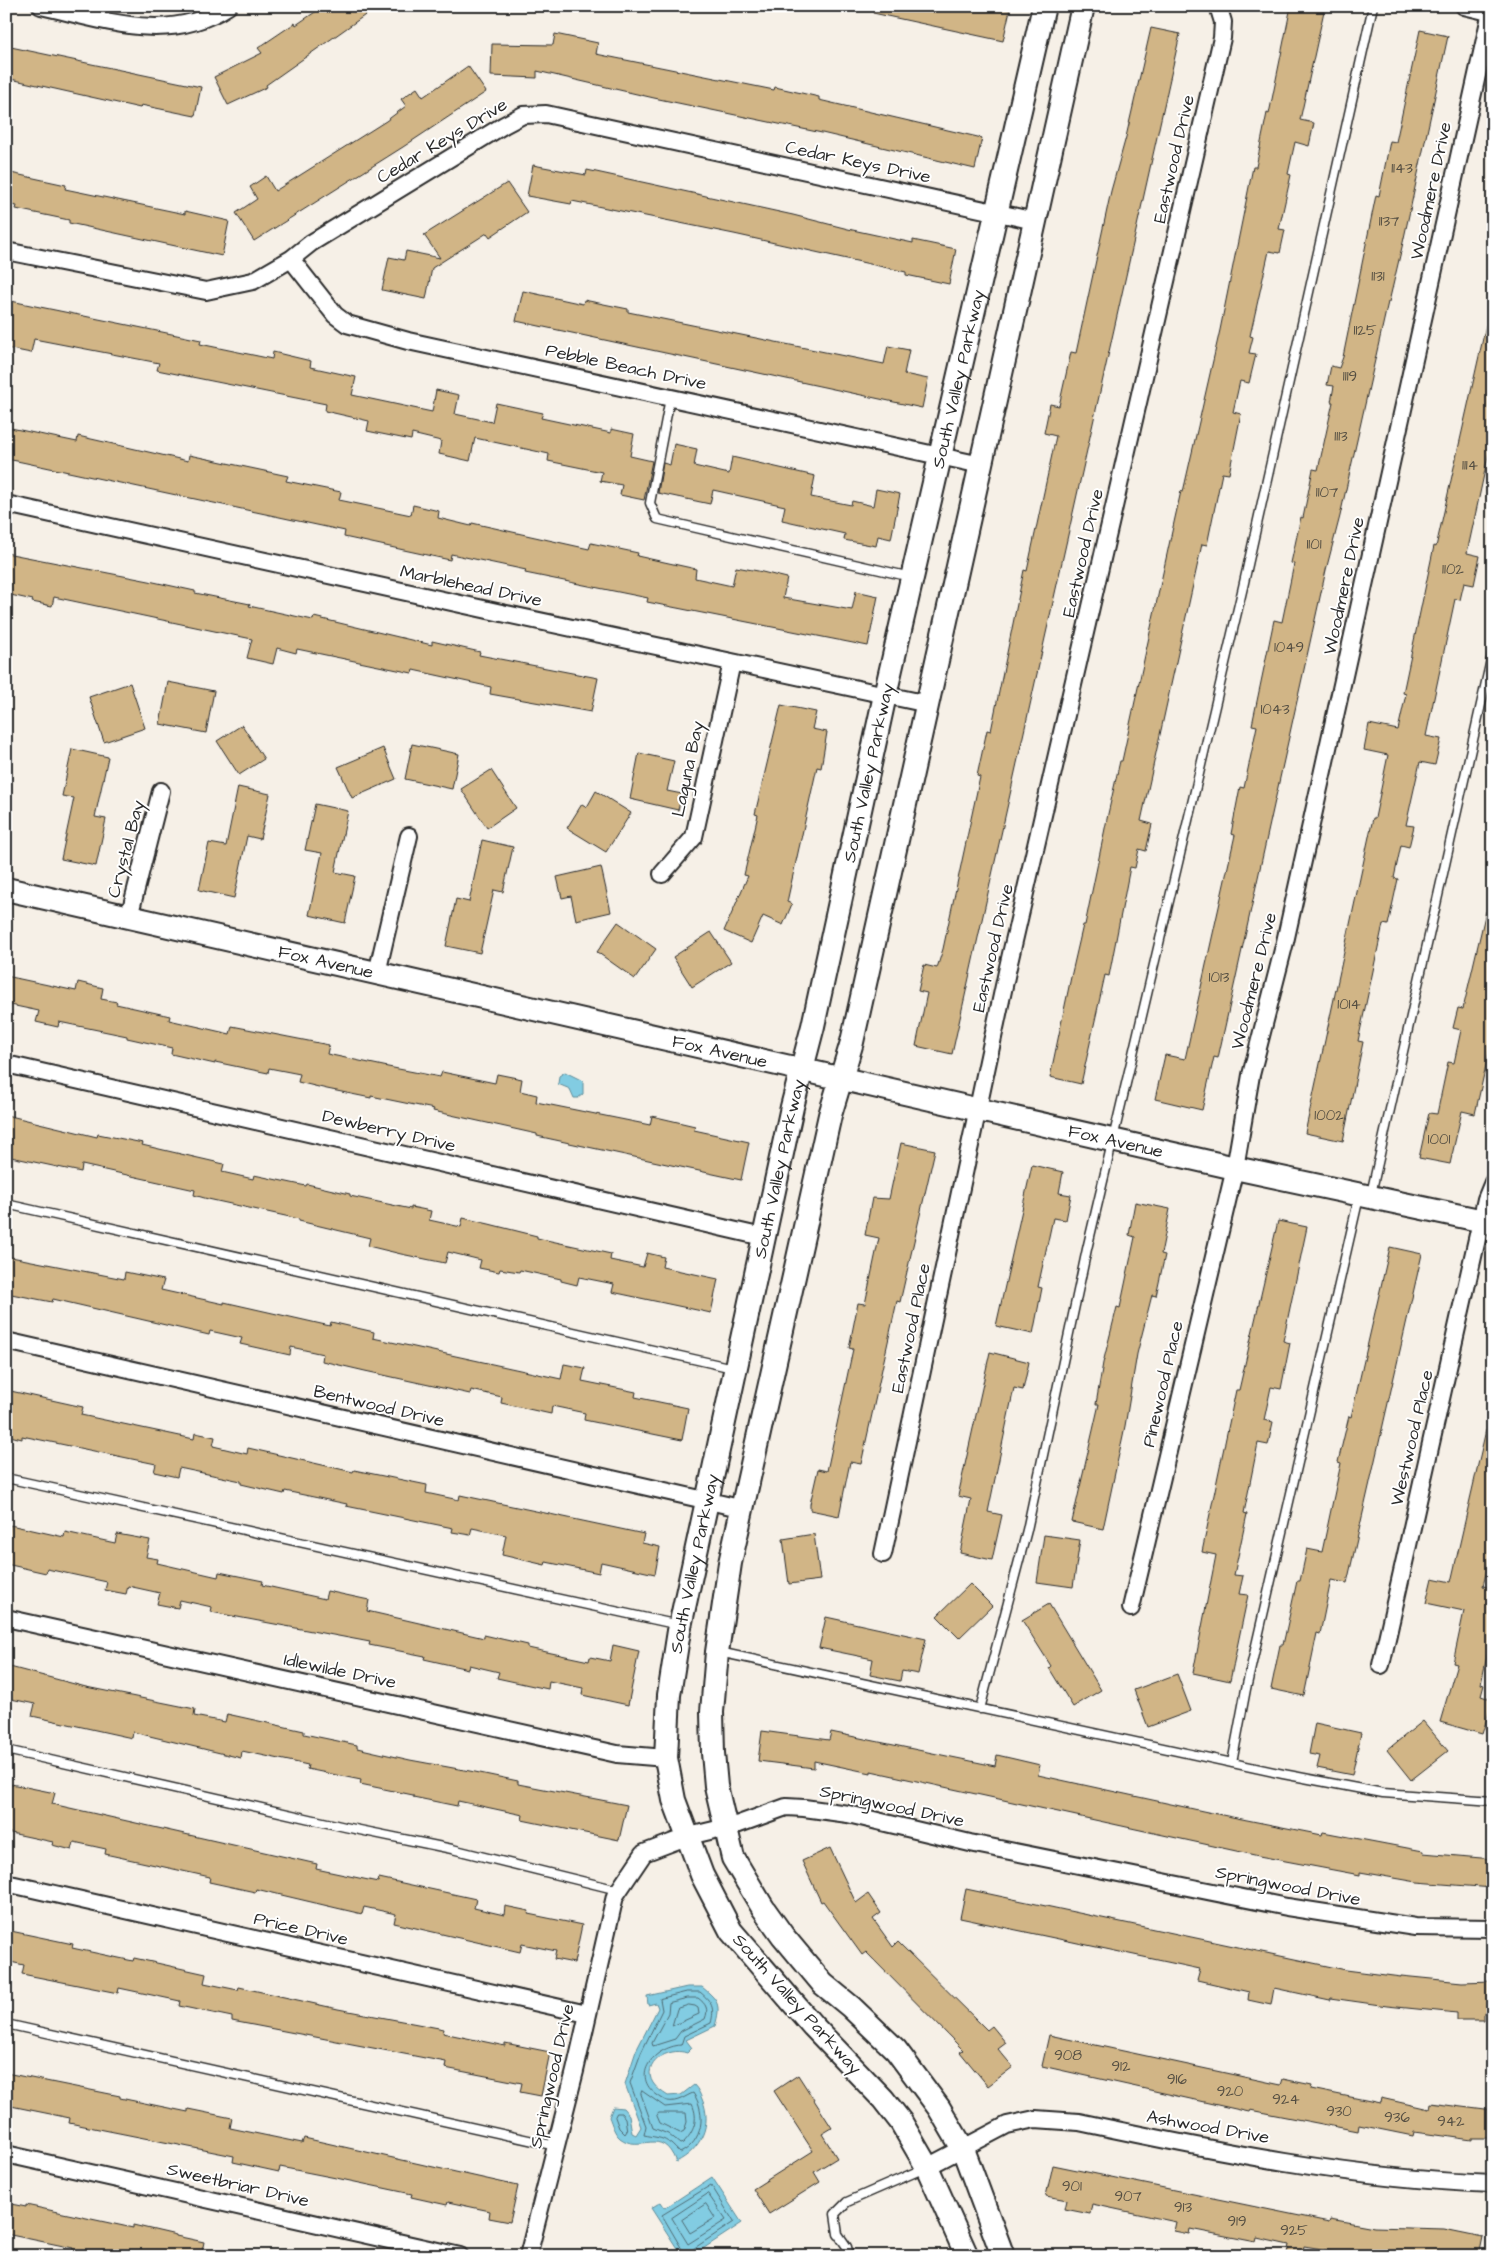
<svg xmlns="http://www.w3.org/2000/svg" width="1499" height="2262" viewBox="0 0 1499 2262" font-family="'Architects Daughter',sans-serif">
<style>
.water{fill:#82cce2;stroke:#5f8c99}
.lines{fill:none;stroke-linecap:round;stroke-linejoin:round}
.shore{stroke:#4e6b74;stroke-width:1}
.building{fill:#d1b586;stroke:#2b2b2b}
.lane-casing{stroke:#2b2b2b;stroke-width:11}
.street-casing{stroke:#2b2b2b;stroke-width:20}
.secondary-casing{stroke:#2b2b2b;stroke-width:26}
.lane{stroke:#fff;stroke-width:8}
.street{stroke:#fff;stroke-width:16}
.secondary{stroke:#fff;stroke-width:22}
.labels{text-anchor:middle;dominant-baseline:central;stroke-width:4;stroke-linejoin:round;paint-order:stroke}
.number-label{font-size:15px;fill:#544e42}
.street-label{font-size:18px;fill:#2b2b2b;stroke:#fff}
</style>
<rect width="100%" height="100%" fill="#f6f0e7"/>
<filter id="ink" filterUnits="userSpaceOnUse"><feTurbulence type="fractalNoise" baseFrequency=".02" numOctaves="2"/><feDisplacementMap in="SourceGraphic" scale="10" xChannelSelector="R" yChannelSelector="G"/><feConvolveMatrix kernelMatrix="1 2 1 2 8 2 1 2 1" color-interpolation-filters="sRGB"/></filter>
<g filter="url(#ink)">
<path class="water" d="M565,1072L583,1081V1094L578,1098H574L570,1089L558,1084L559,1076Z
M687,1987H702C719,2001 721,2005 715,2026L686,2040L692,2048L687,2053C668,2046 641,2064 653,2083C657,2089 662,2092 668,2096L681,2095L694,2085C698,2089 700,2094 702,2099C713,2124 701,2150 676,2162C662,2125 640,2154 620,2138C614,2133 612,2124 609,2117L613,2107L623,2108L629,2115L632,2133L636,2135L641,2127L625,2084L636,2051L658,2008L656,2003L648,2005L647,1996Z
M712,2177L742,2223L692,2256H682L651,2208L661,2202L665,2208Z"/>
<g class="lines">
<path class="shore" d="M687,1992H700C712,2002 715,2008 711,2023L684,2036L681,2045C654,2047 630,2076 657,2095C660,2097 664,2100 667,2101C678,2103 685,2096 693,2093C707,2113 703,2142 680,2153C665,2137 664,2139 644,2135L646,2126L630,2083L641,2053L662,2010L660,1999Z
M688,1998H698C706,2004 709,2009 705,2019L681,2031L675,2039L653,2046L652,2043L668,2013L669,2003Z
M689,2005L695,2006L698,2008L699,2014L672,2026L677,2009Z
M642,2091L665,2107L692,2104C699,2119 694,2132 683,2143L680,2144L668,2134L653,2128L641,2094Z
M617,2113H621L625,2118L627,2131L625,2134L619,2128L615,2117Z
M659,2113H686L687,2122L684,2131L680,2133L660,2123L657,2116Z
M708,2194L726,2220L688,2244L672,2218Z
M706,2204L715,2218L690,2233L682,2220Z
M686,2256L662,2215L711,2185L734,2222L693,2249L690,2256"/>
</g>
<path class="building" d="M324,6H378L266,85L267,87L228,105L214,77L262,53L258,48L295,23L296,25Z
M874,6H993L1010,10L1003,41L873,13Z
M1291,6L1324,11L1300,120L1314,123L1309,146L1295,142L1288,174L1291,175L1279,229L1285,230L1280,253L1269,251L1250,336L1253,337L1249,353L1256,354L1249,383L1240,381L1233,412L1241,414L1229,474L1222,473L1207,545L1202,544L1141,821L1152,824L1146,851L1139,849L1135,868L1130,867L1109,976L1105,975L1081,1084L1050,1077L1071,977L1083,925H1085L1108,814L1120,761H1122L1169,545L1181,491L1183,492L1220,330L1253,167H1256L1267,113L1269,114Z
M1151,28L1180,34L952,1054L916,1046L927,993L918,991L924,965L937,968L943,949L980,777L977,776L987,730L991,731L1024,570L1027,571L1056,436L1044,433L1050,404L1059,406L1071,352L1076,353L1111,191L1126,137Z
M1420,30L1448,36L1402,247L1389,302H1388L1340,516L1326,570L1228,1013L1218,1058L1214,1057L1202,1110L1155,1099L1165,1055L1185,1059L1235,835L1231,834L1240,787L1244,788L1257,726L1252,725L1274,620L1282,622L1294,564L1291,563L1301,517L1303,518L1313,469L1318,470L1333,402H1331L1334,386L1327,385L1331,366L1339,368L1343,357L1376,195L1379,196L1390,141L1396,142Z
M555,34L598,43L596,54L774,90L775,87L819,97V100L982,138L975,169L822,133L654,98L537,71V78L491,76L492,44L553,45Z
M6,46L201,87L195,116L141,105L140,108L6,78Z
M468,66L486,92L403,147L254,241L236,213L257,199L250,187L266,176L275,191L386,121L406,106L401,99L417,88L423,97Z
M533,165L586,175L587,170L793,215L848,229L913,243V240L956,249L949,284L906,275V272L734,234L572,201L571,204L527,196Z
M6,172L66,185L65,189L185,214V211L229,221L222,256L69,223V220L16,209L17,206L6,204Z
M507,183L527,212L490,237L487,233L432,268L426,299L382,290L389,257L404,260L406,251L440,258L424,235Z
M523,291L583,304L584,300L628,309V312L884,364L888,346L909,350L904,374L928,379L922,408L516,321Z
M6,300L201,340L200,344L272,359L273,352L311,361L310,367L356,377L352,395L432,412L436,390L459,395L455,414L492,422L496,403L543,413L541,418L611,433V429L634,434L630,456L652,461L644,500L620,495L622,485L600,481L602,472L548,461L549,454L475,438L470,461L439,454L441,441L412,434L411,440L367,431L369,421L325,411L326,404L157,370L159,363L34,339L31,353L6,348Z
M1486,325L1493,326V433L1467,553L1480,556L1474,585L1464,583L1460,600L1455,599L1426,736L1441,739L1435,765L1420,762L1406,825L1414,826L1409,847L1401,845L1394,878L1398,879L1388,925L1383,924L1358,1041L1363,1042L1343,1141L1305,1133L1373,818H1375L1388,755L1364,750L1369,724L1398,730L1406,694L1403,693L1434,546L1436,547Z
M6,427L77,442L78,436L188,461L189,455L288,476L286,481L341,492L339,500L411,515L413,505L439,511L438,518L471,526L472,523L589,549L591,543L638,553L637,556L696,569L695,578L732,586L736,567L758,571L787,578L783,598L852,610L856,591L878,596L868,646L647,602L648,598L525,573L526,570L451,554L450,560L344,537L345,531L17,461L6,459Z
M674,444L697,449L694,466L729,474L732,457L815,476L811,497L851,505L852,501L873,506L876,489L900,494L891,539L878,536L876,546L844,540L845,534L782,520L785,506L713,490L710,504L658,493L663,463L670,465Z
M6,553L149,581L195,591V593L250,604L249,606L313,620L314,617L432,645V641L480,652L479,655L598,678L591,712L490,694L491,687L413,670L412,673L297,649L296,653L277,648L273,664L247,658L252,639L54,597L52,606L32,602L33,600L6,594Z
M168,682L214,691L206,733L160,724Z
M130,683L145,728L104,742L89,697Z
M781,705L816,712L812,729L827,732L821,768L817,767L787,902L792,904L783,925L763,916L751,943L724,931L748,876L744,875L758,815L755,814Z
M242,725L264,759L239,775L217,741Z
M412,744L459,754L452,789L405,779Z
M383,748L396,779L352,798L338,767Z
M72,749L108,757L95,817L106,819L96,866L61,859L74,798L62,796Z
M639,753L674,761L667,791L682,794L678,810L630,799Z
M491,770L516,808L487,828L461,789Z
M238,787L270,794L260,839L247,836L234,898L199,890L209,843L226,846Z
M596,791L631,813L606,852L567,828L582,804L587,807Z
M315,804L348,811L335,872L355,876L345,923L309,915L322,853L305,850Z
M482,840L513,847L503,892L494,890L480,953L446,946L456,899L469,902Z
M601,867L611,912L576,920L571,896L562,898L557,877Z
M1486,911L1493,912V1034L1475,1114L1462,1111L1450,1164L1419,1158L1429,1113L1437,1114L1448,1062L1454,1063L1461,1030L1453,1028L1458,1008L1463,1009Z
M618,922L656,949L635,979L597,952Z
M711,932L731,962L692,987L673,957Z
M6,976L76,991L78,982L103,988L101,999L117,1002L116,1004L170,1016L169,1020L230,1034L232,1026L329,1045L327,1054L388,1067L440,1077L442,1072L495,1083L497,1074L522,1079L520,1091L537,1095L536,1102L650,1125L652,1116L695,1126L694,1130L749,1142L741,1180L537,1136V1134L433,1111L434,1109L371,1096V1098L327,1089L298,1082L300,1074L269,1068L268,1073L215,1062V1064L171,1054L172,1048L127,1038V1036L59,1022L58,1027L36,1022L39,1011L6,1004Z
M6,1115L97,1137L98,1134L143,1143L142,1145L224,1164L222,1172L253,1179L254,1175L306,1186L307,1184L350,1194V1196L411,1209V1207L431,1211L429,1220L461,1227L463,1218L489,1224L537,1236V1238L611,1254L610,1260L643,1267L647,1253L664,1257L662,1267L718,1279L711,1313L612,1292L614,1284L579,1277L577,1285L561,1281V1279L520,1270L519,1272L500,1269L499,1272L479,1268L481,1260L448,1252L445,1263L401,1254L368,1246L370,1238L299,1221V1219L208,1199L194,1195L195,1190L82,1165L81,1172L6,1156Z
M901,1143L935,1150L900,1302L897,1301L861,1464L850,1462L839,1516L810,1510V1504L818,1469L827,1471L853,1349L849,1348L858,1303L865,1304L879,1238L865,1235L872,1198L889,1199Z
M1032,1165L1063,1172L1059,1193L1071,1195L1066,1220L1053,1218L1038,1287L1042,1288L1033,1334L996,1326Z
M1135,1202L1170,1209L1161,1254L1165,1255L1156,1296L1152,1295L1137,1354L1125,1426L1103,1529L1072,1522L1099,1404H1096L1103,1363L1117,1307L1120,1308L1135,1237L1129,1235Z
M1278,1221L1307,1227L1283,1341L1290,1343L1281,1389L1271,1387L1264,1420L1273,1422L1268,1445L1258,1443L1244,1513L1247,1514L1234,1575L1243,1576L1239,1594L1248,1595L1230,1681L1193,1673L1216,1555L1202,1552L1236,1390H1239Z
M1390,1247L1422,1254L1347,1583L1331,1580L1320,1634L1317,1633L1304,1696L1271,1689L1280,1645H1283L1297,1581H1300L1307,1549L1322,1552L1341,1463L1338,1462L1349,1416L1351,1417Z
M6,1256L124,1279L125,1272L164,1280L161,1290L224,1304V1302L330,1326L331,1322L374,1332L373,1338L561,1379L564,1364L585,1368L582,1381L636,1392L635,1397L688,1408L682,1440L584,1420L585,1413L552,1406L551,1414L501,1403L502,1397L471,1390L470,1394L365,1371L322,1361L323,1354L291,1347L290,1355L240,1344L242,1338L210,1331L209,1335L53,1299L52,1302L6,1293Z
M990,1352L1029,1362L1023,1390L1014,1388L988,1512L1002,1515L992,1560L960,1553L971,1499L958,1496Z
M6,1390L83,1407L81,1415L194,1439L195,1433L215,1437L213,1446L247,1454L248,1448L353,1472L354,1470L427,1485L426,1493L459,1500L460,1495L644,1534L642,1543L660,1547L655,1574L601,1562L599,1573L546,1562L545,1565L502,1555L506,1535L472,1528L470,1535L452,1532L453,1528L346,1506L347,1504L285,1491L284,1494L241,1484V1481L179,1468L177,1477L154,1472L156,1464L22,1436V1439L6,1435Z
M1486,1430L1493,1431V1553H1491L1483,1586L1493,1588V1628L1481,1684L1484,1685L1481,1696L1493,1700L1482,1734L1440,1722L1457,1664L1453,1663L1464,1611L1426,1603L1432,1578L1451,1582Z
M10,1525L64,1537L65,1532L115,1543L117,1534L150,1540L146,1557L158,1559L157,1563L218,1577L219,1572L263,1581L262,1585L325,1599L327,1591L369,1600L367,1611L484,1638V1635L528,1645V1648L589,1661L590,1657L610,1661L613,1645L639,1651L628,1705L582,1695L583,1688L549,1681L548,1689L529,1685L497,1678L499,1672L469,1665L468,1669L424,1659L425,1656L369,1645L370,1642L211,1612L212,1607L180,1600L178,1608L157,1604L160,1593L128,1586L126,1594L105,1590L107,1582L47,1569L46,1573L6,1564V1544Z
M814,1534L820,1580L789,1584L783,1539Z
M1044,1535L1080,1540L1073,1587L1037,1582Z
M970,1584L992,1606L959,1638L937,1616Z
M1049,1604L1101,1690L1073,1707L1049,1668L1051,1666L1022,1620Z
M826,1617L926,1639L918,1674L902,1671L900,1681L870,1675L873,1659L819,1648Z
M6,1666L86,1687L195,1709L194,1716L225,1722L227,1714L304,1731V1734L357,1745V1748L410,1760L475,1772L518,1781V1784L627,1805L619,1840L522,1820L523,1815L458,1801L457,1806L413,1797V1795L360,1784L361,1780L307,1769L308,1765L242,1751L241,1758L133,1732L132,1738L32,1716L35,1704L6,1698Z
M1177,1674L1191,1711L1148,1727L1134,1690Z
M1423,1721L1448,1751L1411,1780L1387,1750Z
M1315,1723L1361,1733L1352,1775L1317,1768L1320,1756L1309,1754Z
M762,1731L829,1740L831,1732L995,1766L997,1755L1040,1765L1038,1775L1212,1813L1322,1835L1323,1832L1423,1851V1853L1493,1859V1888L1417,1882L1360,1872V1875L1259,1856L871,1771V1773L814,1761V1768L758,1761Z
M11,1784L55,1793L52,1804L317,1864L316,1869L378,1882L379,1878L476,1899L474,1908L504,1915L505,1906L529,1911L528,1914L582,1925L574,1963L554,1959L556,1951L522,1944L520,1952L394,1923L396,1914L364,1907L362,1914L256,1889L255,1892L209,1882L210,1877L105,1854L106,1849L74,1842L72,1850L52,1845L53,1842L6,1832V1806Z
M830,1848L856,1903L868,1894L881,1913L873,1919L893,1947L898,1942L987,2030L992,2026L1006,2043L998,2049L1013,2067L988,2086L960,2052L963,2050L866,1952L862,1955L823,1901L821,1902L802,1861Z
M966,1889L1346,1970L1401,1977V1976L1462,1982L1493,1981V2012L1484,2013V2020H1457V2013L1387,2006L1331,1998L1330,2000L1274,1988L1271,2005L1248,2000L1249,1992L1197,1980L1200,1969L960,1918Z
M6,1930L73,1944L72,1948L133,1961L134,1958L206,1974L204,1983L238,1990L239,1987L338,2009L444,2029L443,2033L505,2046V2043L550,2052L541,2096L520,2092L522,2083L445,2068L446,2062L232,2021V2017L179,2006L180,2001L119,1988L118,1993L22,1974L24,1965L6,1961Z
M1049,2035L1281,2085L1283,2079L1312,2085L1311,2089L1380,2103L1381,2098L1429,2109L1430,2103L1493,2111V2138H1472V2140L1414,2132L1413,2136L1359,2125L1358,2131L1250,2110L1249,2112L1042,2066Z
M6,2073L120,2096V2098L188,2112V2109L232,2118L230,2128L302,2143L304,2138L518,2186L510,2222L489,2218L490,2211L448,2202L447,2205L411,2197L412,2194L336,2178L280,2167L279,2172L233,2162L234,2156L69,2123L70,2118L6,2105Z
M798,2075L832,2128L822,2134L837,2158L814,2172L820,2182L769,2214L753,2189L813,2151L774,2091Z
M1053,2165L1329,2222L1330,2219L1374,2227L1444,2229L1483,2237L1479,2256H1347V2253L1304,2246L1302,2256H1296L1287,2254L1289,2245L1257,2238L1256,2242L1190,2229L1189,2234L1174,2231L1176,2222L1092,2204L1090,2214L1065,2209L1067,2200L1046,2196Z
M6,2203L26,2207V2205L133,2228V2225L176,2235V2236L204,2242L201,2256H82L72,2253L73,2248L6,2234Z"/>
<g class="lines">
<defs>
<path id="lane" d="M670,398L650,503L657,519L911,577
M1371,1194L1493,651
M6,1204L733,1368
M6,1478L679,1625
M719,1652L1283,1774L1383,1793L1493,1801
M980,1709L1027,1530L1087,1249L1243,587L1373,6
M6,1750L345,1827L452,1849L618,1890
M1232,1763L1246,1689L1359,1197
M6,2024L556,2146
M849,2256L847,2247L838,2234L835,2214L847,2202L925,2168"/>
<path id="street" d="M41,6C105,20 169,45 228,6
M1464,6L1493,13
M6,251L206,291L253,281L291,259L311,243L504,125L523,115L546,114L1035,221
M291,259L335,315L347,324L408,341L981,465
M6,504L497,612L928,704
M662,874L694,837L732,662
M129,917L161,791
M377,973L409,836
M6,1064L763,1237
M6,1341L744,1509
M883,1554L1008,967L1222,38L1223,22L1218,6
M1131,1608L1235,1168L1251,1075L1285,942L1491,12
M6,1618L617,1754L666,1758
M1381,1665L1486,1199L1493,1182
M6,1883L587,2014
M6,2154L460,2256
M927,2167L1007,2125L1035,2119L1079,2122C1215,2151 1354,2179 1493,2184
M528,2256L575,2071L615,1896L644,1853L689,1836L739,1824L786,1807L804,1808L848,1814L970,1843L1287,1907L1415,1927L1493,1928"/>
<g id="secondary">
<path id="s1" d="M6,889L1235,1168L1493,1223"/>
<path id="s2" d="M967,2256L927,2167L901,2122L883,2099L813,2026L731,1931L702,1875L674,1800L666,1758L669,1695L679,1631L792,1107L813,1026L885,695L1044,6"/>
<path d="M1003,2256L963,2149L939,2108L896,2050L851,2007L823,1984L783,1936L763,1908L733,1858L716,1786L713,1753L712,1712L717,1652L730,1563L830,1115L852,1042L1083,6"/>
</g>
</defs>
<use href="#lane" class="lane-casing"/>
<use href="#street" class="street-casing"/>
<use href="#secondary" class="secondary-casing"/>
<use href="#lane" class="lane"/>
<use href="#street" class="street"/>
<use href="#secondary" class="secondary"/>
</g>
</g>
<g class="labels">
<g class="number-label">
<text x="1402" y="168">1143</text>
<text x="1389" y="221">1137</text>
<text x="1378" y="276">1131</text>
<text x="1365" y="330">1125</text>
<text x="1350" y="376">1119</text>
<text x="1341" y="436">1113</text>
<text x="1470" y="465">1114</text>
<text x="1327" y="492">1107</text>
<text x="1314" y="544">1101</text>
<text x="1453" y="569">1102</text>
<text x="1289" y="647">1049</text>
<text x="1275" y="709">1043</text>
<text x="1219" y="977">1013</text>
<text x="1349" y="1004">1014</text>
<text x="1329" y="1115">1002</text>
<text x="1439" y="1139">1001</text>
<text x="1068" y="2055">908</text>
<text x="1121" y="2066">912</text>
<text x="1177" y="2079">916</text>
<text x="1230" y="2091">920</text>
<text x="1286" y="2099">924</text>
<text x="1339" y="2111">930</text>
<text x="1397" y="2117">936</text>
<text x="1451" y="2121">942</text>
<text x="1072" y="2186">901</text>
<text x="1128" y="2196">907</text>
<text x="1183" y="2207">913</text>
<text x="1237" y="2221">919</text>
<text x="1294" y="2230">925</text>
</g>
<g class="street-label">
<text transform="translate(442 141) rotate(-31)">Cedar Keys Drive</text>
<text transform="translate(1174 159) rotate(-77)">Eastwood Drive</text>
<text transform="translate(858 162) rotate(12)">Cedar Keys Drive</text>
<text transform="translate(1431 191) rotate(-78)">Woodmere Drive</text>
<text transform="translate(626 367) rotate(12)">Pebble Beach Drive</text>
<text stroke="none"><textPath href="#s2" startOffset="2002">South Valley Parkway</textPath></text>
<text transform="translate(1083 553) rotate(-77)">Eastwood Drive</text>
<text transform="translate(471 586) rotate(12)">Marblehead Drive</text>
<text transform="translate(1344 586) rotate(-78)">Woodmere Drive</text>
<text transform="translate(688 769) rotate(-78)">Laguna Bay</text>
<text stroke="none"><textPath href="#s2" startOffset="1598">South Valley Parkway</textPath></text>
<text transform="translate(126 849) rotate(-75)">Crystal Bay</text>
<text transform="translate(993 948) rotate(-77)">Eastwood Drive</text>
<text stroke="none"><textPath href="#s1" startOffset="328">Fox Avenue</textPath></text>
<text transform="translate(1254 981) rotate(-76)">Woodmere Drive</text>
<text stroke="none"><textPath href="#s1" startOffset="732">Fox Avenue</textPath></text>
<text transform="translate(389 1131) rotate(13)">Dewberry Drive</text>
<text stroke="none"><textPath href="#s1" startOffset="1138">Fox Avenue</textPath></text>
<text stroke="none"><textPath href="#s2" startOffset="1192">South Valley Parkway</textPath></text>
<text transform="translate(911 1328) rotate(-78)">Eastwood Place</text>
<text transform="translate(1163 1384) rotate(-77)">Pinewood Place</text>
<text transform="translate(379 1406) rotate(13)">Bentwood Drive</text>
<text transform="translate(1412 1438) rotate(-77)">Westwood Place</text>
<text stroke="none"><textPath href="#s2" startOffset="788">South Valley Parkway</textPath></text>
<text transform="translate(340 1671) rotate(12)">Idlewilde Drive</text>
<text transform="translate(892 1806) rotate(12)">Springwood Drive</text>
<text transform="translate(1288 1886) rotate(11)">Springwood Drive</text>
<text transform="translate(301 1929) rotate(13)">Price Drive</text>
<text transform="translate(797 2004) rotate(48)">South Valley Parkway</text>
<text transform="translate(552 2076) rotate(-77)">Springwood Drive</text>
<text transform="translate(1208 2127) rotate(10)">Ashwood Drive</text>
<text transform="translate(238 2185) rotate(13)">Sweetbriar Drive</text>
</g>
</g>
<rect width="1499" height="2262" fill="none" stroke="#fff" stroke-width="25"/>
<rect x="12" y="12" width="1474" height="2237" fill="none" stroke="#2b2b2b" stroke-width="2" filter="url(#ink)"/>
</svg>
